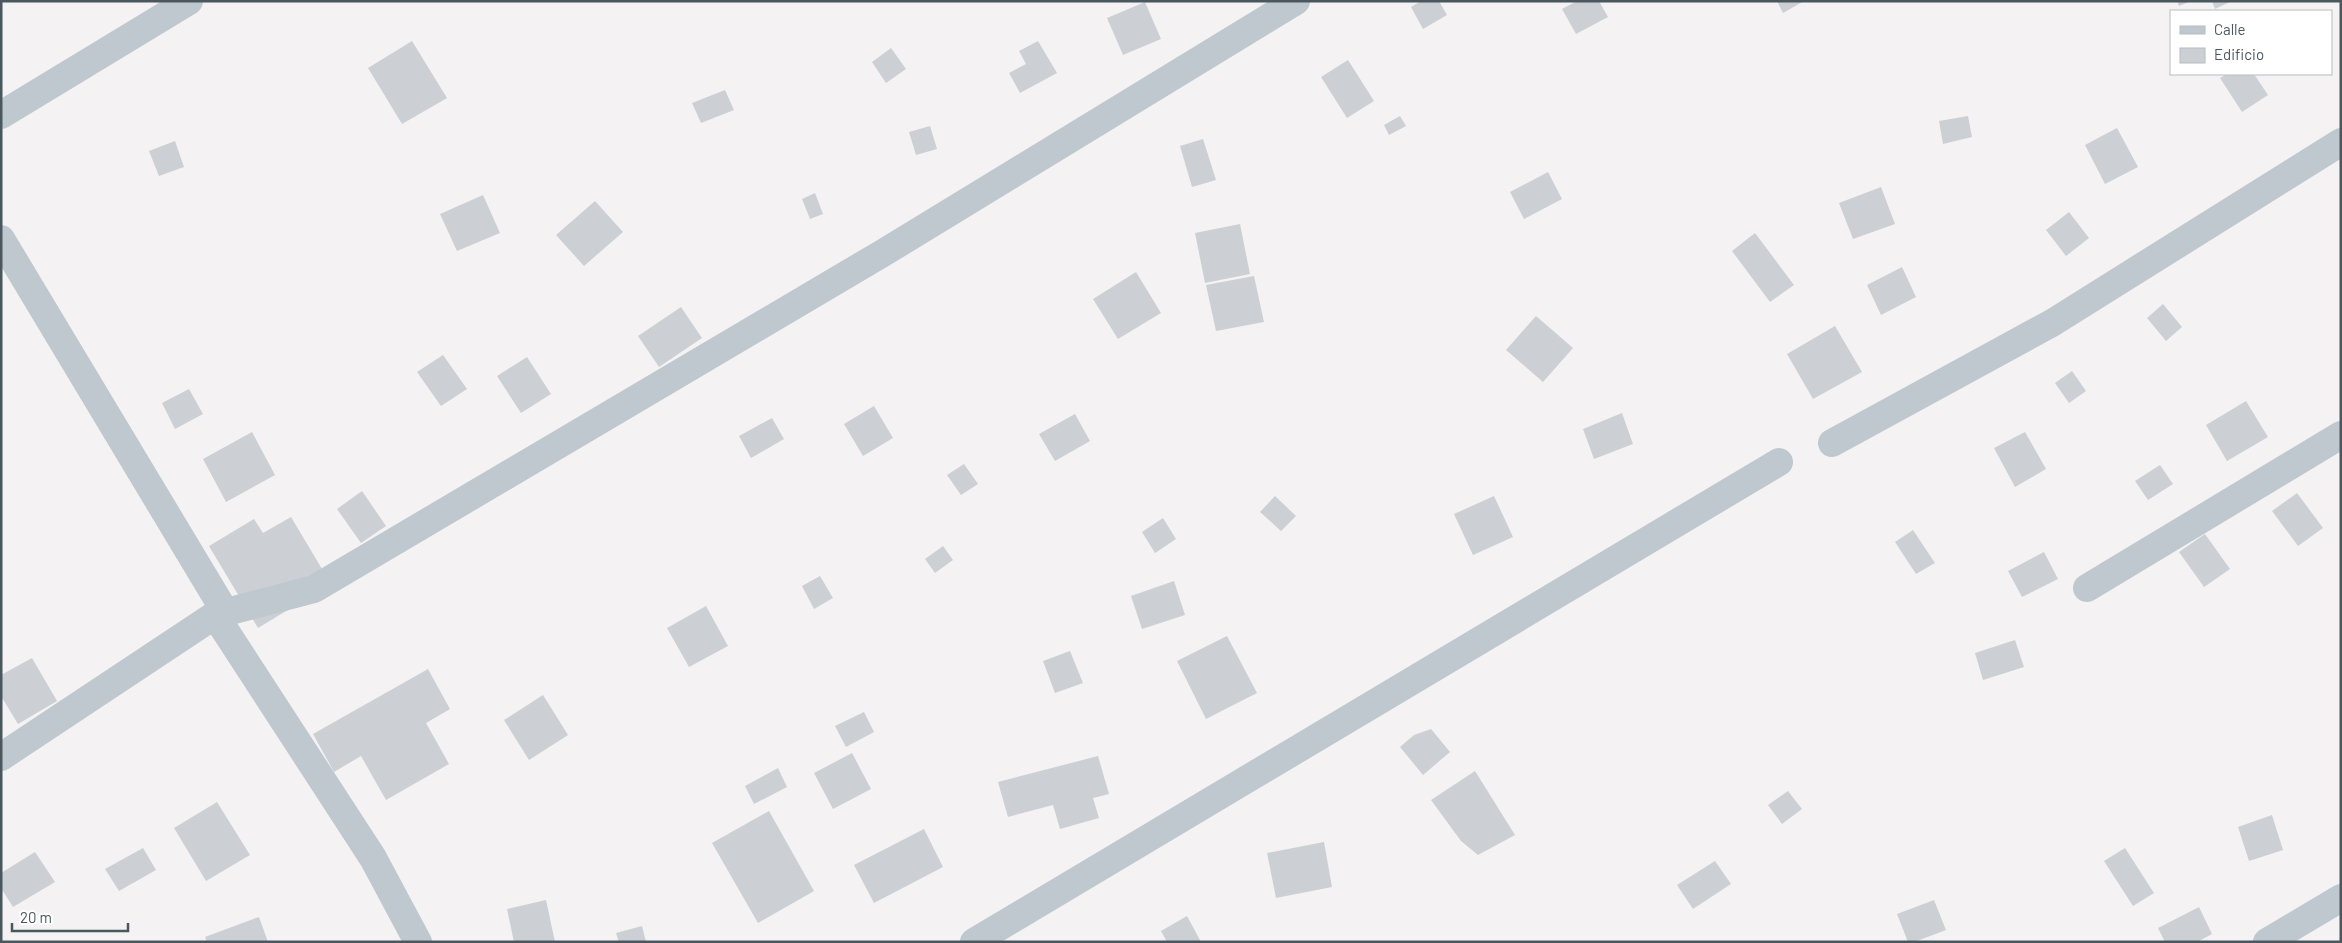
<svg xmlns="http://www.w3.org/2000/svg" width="2342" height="943" viewBox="0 0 2342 943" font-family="Barlow,sans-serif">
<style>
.building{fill:#ccd0d4}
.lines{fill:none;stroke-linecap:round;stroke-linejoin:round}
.minor{stroke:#bec8ce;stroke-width:28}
</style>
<rect width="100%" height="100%" fill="#f4f2f2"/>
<path class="building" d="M1421,1H1439L1447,15L1423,29L1411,7Z
M1577,1H1599L1608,17L1576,34L1562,9Z
M1777,1H1804L1783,13Z
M2177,1H2191L2179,6Z
M2212,1H2232L2215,9Z
M1145,2L1161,39L1123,55L1107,18Z
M412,41L447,98L402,124L368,68Z
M1038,41L1057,73L1020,93L1009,73L1026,64L1019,51Z
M891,48L906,69L886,83L872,62Z
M1348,60L1374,101L1347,118L1321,77Z
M2227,74H2254L2268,95L2242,112L2220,78Z
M725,90L734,110L701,123L692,103Z
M1400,116L1406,126L1389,135L1384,125Z
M1968,116L1972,137L1943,144L1939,121Z
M930,126L937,149L916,155L909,132Z
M2117,128L2138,167L2105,184L2085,145Z
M1203,139L1216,180L1192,187L1180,146Z
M175,141L184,167L159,176L149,151Z
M1548,172L1562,199L1524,219L1510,192Z
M1881,187L1895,224L1853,239L1839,203Z
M815,193L823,214L810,219L802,199Z
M483,195L500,233L457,251L440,214Z
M595,201L623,232L584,266L556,235Z
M2069,212L2089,238L2066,256L2046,230Z
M1240,224L1250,274L1205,283L1195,233Z
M1755,233L1794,285L1770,302L1732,251Z
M1902,267L1916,297L1881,315L1867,285Z
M1136,272L1161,313L1118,339L1093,299Z
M1254,276L1264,322L1216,331L1206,285Z
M2163,304L2182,327L2166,341L2147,318Z
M681,307L702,338L659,367L638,336Z
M1536,316L1573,348L1543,382L1506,350Z
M1835,326L1862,372L1813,399L1787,354Z
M443,355L467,389L441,406L417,372Z
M527,357L551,394L521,413L497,376Z
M2072,371L2086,391L2069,403L2055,383Z
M189,389L203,414L175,429L162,403Z
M2246,401L2268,437L2227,461L2206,425Z
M874,406L893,438L863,456L844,424Z
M1622,413L1633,444L1594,459L1583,429Z
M1075,414L1090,441L1055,461L1039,434Z
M772,418L784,439L751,458L739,436Z
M252,432L275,475L226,502L203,459Z
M2025,432L2046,469L2015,487L1994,448Z
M964,464L978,484L961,495L947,475Z
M2160,465L2173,484L2148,500L2135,481Z
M362,491L386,526L361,543L337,509Z
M2297,493L2323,528L2298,546L2272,511Z
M1275,496L1296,516L1281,531L1260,512Z
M1494,496L1513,537L1473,555L1454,514Z
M291,517L331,584L258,628L209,546L254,519L263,533Z
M1163,518L1176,539L1155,553L1142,532Z
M1913,530L1935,563L1916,574L1895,542Z
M2205,534L2230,569L2204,587L2179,552Z
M943,546L953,560L935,573L925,559Z
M2044,552L2058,579L2022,597L2008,571Z
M820,576L833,598L814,609L802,586Z
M1174,581L1185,615L1142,629L1131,596Z
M706,606L728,646L689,667L667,628Z
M1227,636L1257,693L1206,719L1177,661Z
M2015,640L2024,667L1983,680L1975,653Z
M1070,651L1083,683L1055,693L1043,661Z
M32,658L57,701L18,724L1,696V675Z
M428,669L450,709L426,723L449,764L386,800L361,756L334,772L313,734Z
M543,695L568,735L529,760L504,720Z
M864,712L874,732L846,747L835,726Z
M1431,729L1450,752L1423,775L1400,747L1414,735Z
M852,753L871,789L833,809L814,773Z
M1098,756L1109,794L1093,798L1099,818L1060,829L1053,805L1008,817L998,782Z
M778,768L787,787L754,804L745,786Z
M1475,771L1515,835L1478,855L1461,841L1431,800Z
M1788,791L1802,809L1782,824L1768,805Z
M217,802L250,855L206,881L174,828Z
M769,811L814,891L758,923L712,843Z
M2272,815L2283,850L2249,861L2238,827Z
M924,829L943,867L874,903L854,865Z
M1324,842L1332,887L1276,898L1267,853Z
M143,848L156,870L119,891L105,869Z
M2125,848L2154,893L2133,906L2104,861Z
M35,852L55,882L13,907L1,888V873Z
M1715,861L1731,884L1693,909L1677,885Z
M546,900L555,942H514L507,909Z
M1934,900L1946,930L1914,942H1908L1897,914Z
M2199,907L2212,934L2197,942H2165L2158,928Z
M1187,916L1201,942H1167L1161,931Z
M259,917L268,942H207L205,937Z
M642,926L646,942H619L616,933Z"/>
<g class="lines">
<path class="minor" d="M1,115L189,1
M1,239L224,610L215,615L373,858L418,942
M1832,443L2052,323L2341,142
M2087,588L2341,435
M1,757L215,615L314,589L883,253L1296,1
M974,942L1779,462
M2267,942L2341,898"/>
</g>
<rect width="2342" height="943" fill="none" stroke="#4a575f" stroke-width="5"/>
<rect x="2170" y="10" width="162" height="65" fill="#ffffff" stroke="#b7bcbf"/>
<rect x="2180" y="26" width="25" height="8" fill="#bec8ce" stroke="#b7bcbf"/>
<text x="2214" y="35" font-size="15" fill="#4a575f">Calle</text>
<rect x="2180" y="48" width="25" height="15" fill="#ccd0d4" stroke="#b7bcbf"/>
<text x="2214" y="60" font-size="15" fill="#4a575f">Edificio</text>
<path d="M12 923v8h116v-8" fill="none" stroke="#4a575f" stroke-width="2.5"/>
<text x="20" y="923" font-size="15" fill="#4a575f" stroke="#ffffff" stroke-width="4" paint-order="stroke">20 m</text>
</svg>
